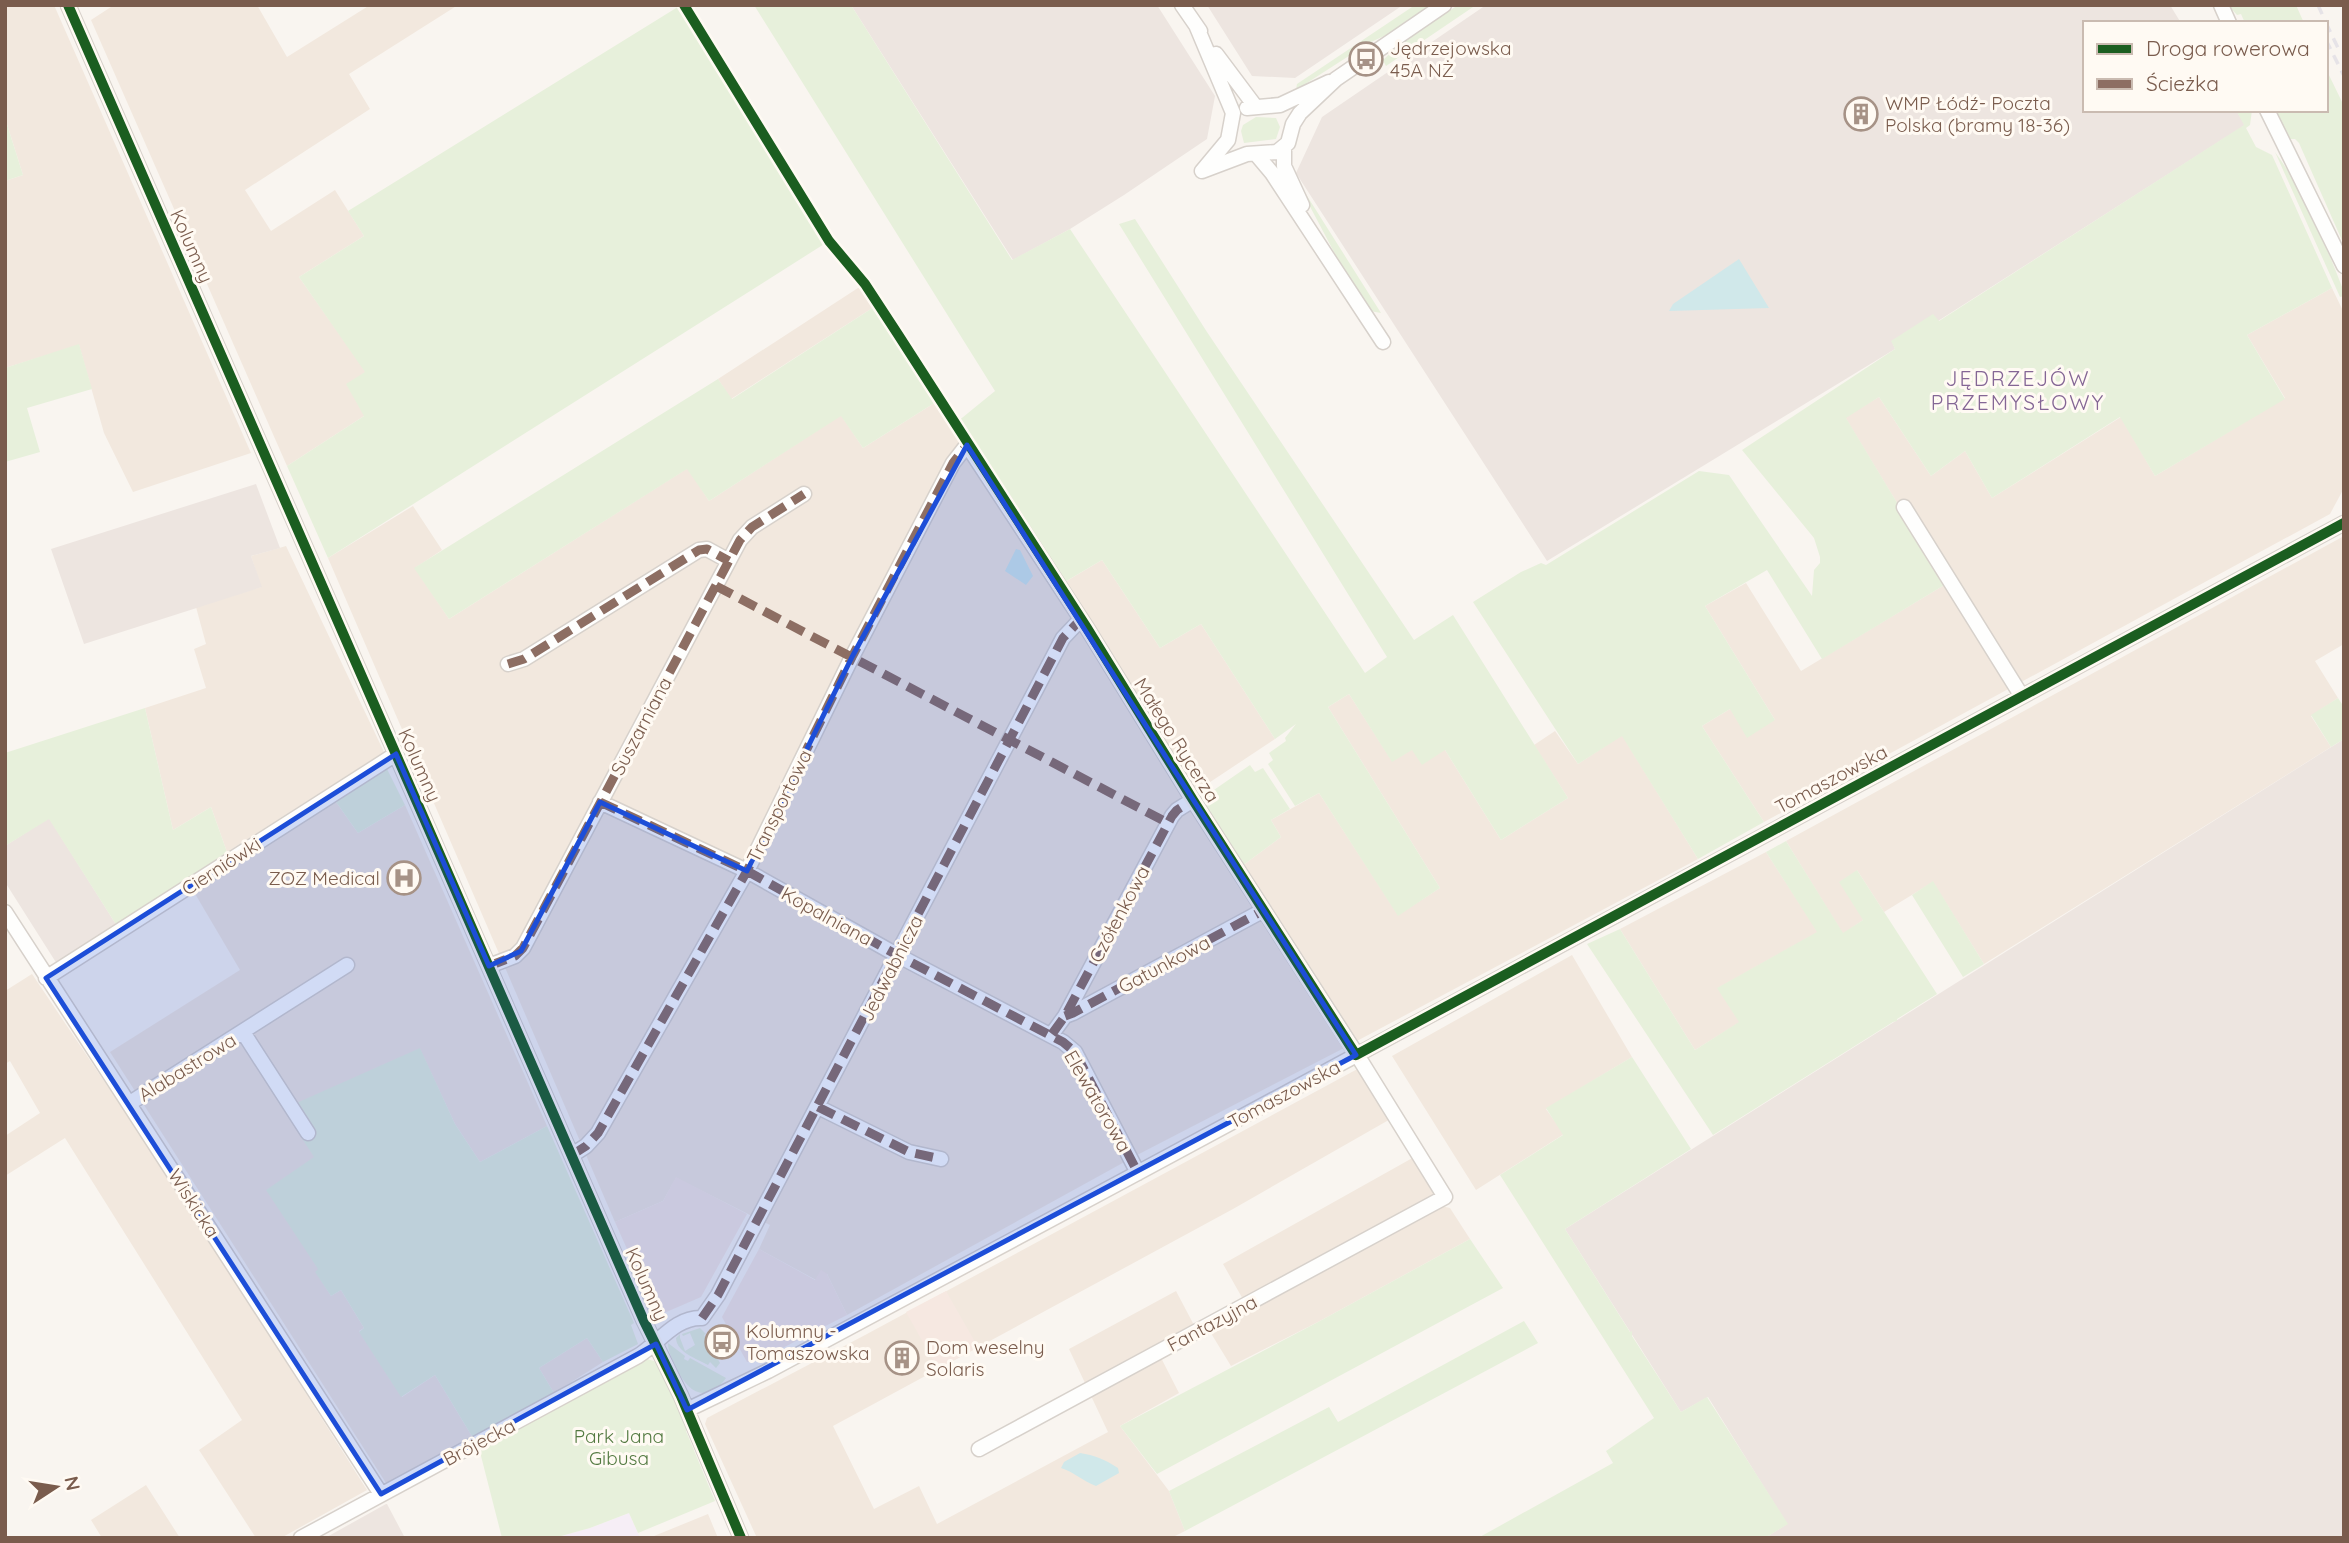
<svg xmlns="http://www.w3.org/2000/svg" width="2349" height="1543" viewBox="0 0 2349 1543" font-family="Quicksand,sans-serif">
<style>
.residential{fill:#f2e8de}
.commercial{fill:#f6e8e1}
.industrial{fill:#ede5e0}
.education{fill:#f6eef6}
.green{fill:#e7f0db}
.water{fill:#d0e8ea}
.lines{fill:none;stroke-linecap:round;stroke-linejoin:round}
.minor-casing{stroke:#d7d1cb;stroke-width:17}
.minor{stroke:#fefefd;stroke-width:14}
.rail{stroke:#e6e3e7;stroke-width:3.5;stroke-dasharray:10 7;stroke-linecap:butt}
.quiet{stroke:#8d6e63;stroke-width:9;stroke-dasharray:18 9;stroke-linecap:butt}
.cycleway-casing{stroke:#fffaf3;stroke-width:15}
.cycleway{stroke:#1b5e20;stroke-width:10}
.marked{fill:#1d4ed8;fill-opacity:0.2;stroke:#1d4ed8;stroke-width:5;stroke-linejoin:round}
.labels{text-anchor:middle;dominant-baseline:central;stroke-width:6;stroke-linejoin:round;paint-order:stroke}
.poi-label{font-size:19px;fill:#7a5c4d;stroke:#fffaf3;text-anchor:start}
.street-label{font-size:19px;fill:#7a5c4d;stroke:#fffaf3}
.park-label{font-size:19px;fill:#537a41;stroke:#fffaf3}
.neighbourhood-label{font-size:21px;letter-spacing:2px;fill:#846695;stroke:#fffaf3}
</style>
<rect width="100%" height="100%" fill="#f9f5f0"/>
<path class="residential" d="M5,5H54L251,453L133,492L104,433L79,345L5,368V181L23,175L5,118Z
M114,5H257L287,57L370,5H458L349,74L370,109L245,190L271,231L335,190L364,236L299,277L366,372L364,416L287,466L91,20Z
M861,286L874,307L731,399L718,379Z
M2332,288L2344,313V488L2330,514L1764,822L1702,726L1730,709L1775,720L1705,606L1746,583L1801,671L1946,584L1845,417L1879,397L1931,476L1965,451L1992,498L2121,417L2155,476L2285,398L2247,335Z
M936,402L1082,631L1093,624L1065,582L1102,560L1160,648L1201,624L1275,739L1183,800L1346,1047L1139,1154L847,1315L827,1274L816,1280L759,1249L770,1225L676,1178L663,1201L615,1222L328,558L413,506L442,550L415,568L449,619L688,468L709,501L841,415L863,448Z
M2344,536V644L2315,661L2338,698L2311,716L2331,747L1984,964L1933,882L1884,912L1857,870L1863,920L1843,934L1786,841Z
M286,546L384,752L227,852L211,807L173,830L145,708L206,688L194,649L206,644L196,607L261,587L251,556Z
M1349,694L1392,761L1412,749L1445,750L1501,840L1568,798L1534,745L1555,731L1578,764L1622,735L1698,859L1355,1042L1242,866L1281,837L1271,820L1319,793L1398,915L1440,888L1328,707Z
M336,802L358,833L405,805L547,1126L480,1162L455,1124L420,1049L284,1110L315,1157L318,1270L316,1272L331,1296L341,1290L364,1328L359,1331L402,1397L435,1375L473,1438L386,1483L110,1052L240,970L194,892L309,817Z
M1766,852L1818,932L1718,988L1740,1022L1695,1050L1620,929Z
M1572,955L1632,1057L1546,1109L1564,1134L1476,1190L1392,1056Z
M32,974L174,1185L367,1490L281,1538H256L199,1450L242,1420L65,1138L5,1176V1136L40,1113L10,1061L5,1064V991Z
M1363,1066L1394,1117L1233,1209L833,1426L874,1509L919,1486L937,1524L1108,1432L1069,1349L1176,1291L1195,1327L1156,1348L1179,1393L1120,1426L1169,1491L1185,1531L1171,1538H757L705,1424L707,1418L867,1334Z
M1416,1156L1439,1194L1244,1301L1223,1264Z
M1441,1206L1450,1208L1470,1239L1318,1322L1231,1366L1209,1330Z
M587,1338L603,1362L554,1393L539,1368Z
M146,1485L180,1538H102L91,1520Z
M708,1514L718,1538H653L654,1536Z"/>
<path class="commercial" d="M676,1177L747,1214L701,1297L657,1316L615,1222L663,1201Z
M759,1249L815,1280L821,1270L827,1274L847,1315L759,1360L747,1362L722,1317Z
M946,1291L978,1347L938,1369L906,1312Z"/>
<path class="industrial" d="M851,5H1157L1215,96L1207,139L1124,195L1070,229L1013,260Z
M1207,5H1403L1295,78L1252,76Z
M1486,5H2170L2181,23H2085V110H2236L2245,125L1938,321L1933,315L1892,341L1895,349L1547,561L1296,173L1322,117Z
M256,484L280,548L251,556L262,587L84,644L51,549Z
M2344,739V1538H1765L1787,1524L1708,1397L1681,1412L1565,1229Z
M49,818L117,926L57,964L5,882V846Z
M387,1504L405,1538H325L386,1504Z"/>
<path class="education" d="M629,1513L640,1538H555L590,1528Z"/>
<path class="green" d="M681,5H684L829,241L328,558L287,466L364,416L346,384L365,372L299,277L364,236L348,211Z
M754,5H851L1012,260L1070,229L1365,673L1387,657L1119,224L1135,219L1207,332L1414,640L1453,615L1568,798L1501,840L1445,750L1422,765L1412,750L1392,762L1349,694L1328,707L1440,888L1398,916L1319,793L1295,806L1268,764L1273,760L1269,753L1286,741L1285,738L1296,724L1275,739L1201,624L1160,648L1102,560L1063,583L957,422L995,391Z
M1415,5H1433L1399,29L1369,43L1296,90L1297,84Z
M1458,5H1476L1386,66L1383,60L1400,44Z
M2228,5H2296L2304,23H2245L2241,14L2237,15Z
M2326,69L2344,106V245L2299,143L2295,139H2289L2275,110H2326Z
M2236,110H2252L2250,125L2246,128L2256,147L2272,155L2332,288L2247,335L2285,399L2155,476L2120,417L1992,498L1965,451L1931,476L1879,397L1846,418L1946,584L1822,659L1767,570L1705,606L1775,720L1747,738L1730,709L1702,726L1764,822L1698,859L1622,736L1578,764L1473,602L1521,572L1541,563L1546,565L1699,471L1729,475L1812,596L1814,570L1820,563V557L1814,538L1742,450L1895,349L1891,341L1933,314L1939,321L2244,125Z
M1256,117L1276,118L1280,127L1276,139L1244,143L1241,131L1243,125Z
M5,118L23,175L5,181Z
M2275,152C2306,194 2325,243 2344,292V296L2340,297Z
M1296,180H1297L1381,313L1370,311L1344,271Z
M874,307L936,402L863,448L841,416L709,501L687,469L449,619L414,568L718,379L732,399Z
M79,344L92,389L27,408L40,452L5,462V368Z
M2338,698L2344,707V739L2331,747L2311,715Z
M145,708L173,830L211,807L227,852L117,926L49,819L5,846V753Z
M1250,765L1255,772L1263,768L1290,809L1271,820L1281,837L1242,866L1198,801Z
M387,769L405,805L358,833L336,802Z
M1786,841L1843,933L1863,920L1839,882L1857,870L1937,994L1897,1019V1021L1893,1022L1713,1135L1587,944L1620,929L1695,1050L1739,1022L1717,988L1817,932L1766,852Z
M1933,881L1984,964L1963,977L1912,895Z
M420,1048L455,1124L480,1162L547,1126L634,1323L631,1325L638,1344L603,1362L587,1338L539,1368L554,1393L473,1438L435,1375L401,1397L359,1332L364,1328L341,1290L331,1296L315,1272L318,1269L266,1190L314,1157L283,1109Z
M1632,1057L1691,1149L1565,1229L1630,1332L1632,1331V1336L1681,1412L1707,1397L1788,1524L1765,1538H1478L1613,1463L1606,1451L1654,1418L1500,1175L1563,1135L1546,1108Z
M1470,1239L1503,1288L1157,1474L1120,1426L1318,1322Z
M1524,1321L1538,1343L1185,1531L1169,1491L1329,1407L1338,1422Z
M700,1328L706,1334L704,1335L720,1363L716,1368L710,1362L708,1365C696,1358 677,1353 676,1338L680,1334V1338L685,1351L695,1345L690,1333L683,1336L682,1334Z
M668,1343L685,1356L684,1359L688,1361L690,1358L726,1378C707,1404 688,1393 677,1369C673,1360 668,1353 668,1343Z
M644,1358L654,1361L660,1370L688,1430L686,1431L715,1501L638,1533L629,1513L590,1528L554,1538H502L481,1456L476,1448Z"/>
<path class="water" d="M1739,259L1769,308L1669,311L1673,304Z
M1016,549L1020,550L1033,576L1026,585L1005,571Z
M1080,1453C1094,1455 1106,1460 1118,1468L1119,1473L1096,1486C1083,1481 1074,1472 1061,1468L1064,1462Z"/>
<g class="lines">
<defs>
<path id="minor" d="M68,5L644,1321L681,1396L741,1538
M1182,5L1200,31
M2221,5L2229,23
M1196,25L1233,113L1228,140L1203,170
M1216,54L1255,106
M1247,108L1280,105L1329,82
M2267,110L2344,266
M1284,147V166L1302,205
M1256,154L1272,173L1383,342
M1202,171L1247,154L1277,152L1288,143L1293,124L1300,113L1336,79L1444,5
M1904,507L2021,695
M508,664L524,659L699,550L707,549L729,561
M600,802L747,871L897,955L1063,1042L1075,1052L1138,1173
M5,912L381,1494
M489,966L515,956L523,948L740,540L752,527L804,494
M46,978L396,754
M1065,1016L1073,1013L1264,910
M243,1032L308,1133
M1052,1034L1065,1016L1172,816L1177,810L1193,800
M130,1103L347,965
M818,1107L909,1152L941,1159
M572,1155L586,1146L598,1133L747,871L852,657L953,463L967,445L1087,628L1193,800L1359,1058L1445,1197L979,1449
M687,1410L768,1371L1130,1177L2344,523
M301,1538L638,1356C659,1343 675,1317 702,1318L718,1295L1063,638L1081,619"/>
</defs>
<use href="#minor" class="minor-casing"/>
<use href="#minor" class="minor"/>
<path class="rail" d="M2318,5L2326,23
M2326,23L2338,48
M2326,40L2344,76"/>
<path class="quiet" d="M716,586L1168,823
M508,664L524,659L699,550L707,549L729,561
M600,802L747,871L897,955L1063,1042L1075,1052L1138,1173
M489,966L515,956L523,948L740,540L752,527L804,494
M1065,1016L1073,1013L1264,910
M1052,1034L1065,1016L1172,816L1177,810L1193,800
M818,1107L909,1152L941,1159
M572,1155L586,1146L598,1133L747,871L852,657L953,463L967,445
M702,1318L718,1295L1063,638L1081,619L1083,623"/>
<defs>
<path id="cycleway" d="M68,5L644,1321L681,1396L741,1538
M684,5L829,241L865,284L899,336L1087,628L1193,800L1356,1055L2344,523"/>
</defs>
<use href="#cycleway" class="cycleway-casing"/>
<use href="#cycleway" class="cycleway"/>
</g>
<path class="marked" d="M967,445L1356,1055L687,1410L656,1344L381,1494L46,978L396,754L489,966L521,951L600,802L747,871L852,657Z"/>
<defs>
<symbol id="bus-ring" viewBox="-11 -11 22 22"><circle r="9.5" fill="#fffaf3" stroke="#a69286" stroke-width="1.5"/><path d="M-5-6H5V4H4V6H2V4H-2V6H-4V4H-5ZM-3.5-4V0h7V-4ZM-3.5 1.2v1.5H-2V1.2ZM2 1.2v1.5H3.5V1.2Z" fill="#a69286"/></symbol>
<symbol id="building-ring" viewBox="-11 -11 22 22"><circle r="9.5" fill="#fffaf3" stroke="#a69286" stroke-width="1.5"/><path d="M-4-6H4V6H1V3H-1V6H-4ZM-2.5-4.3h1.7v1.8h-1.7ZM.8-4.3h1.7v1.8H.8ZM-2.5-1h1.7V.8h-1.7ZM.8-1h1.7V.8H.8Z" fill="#a69286"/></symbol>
<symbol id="hospital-ring" viewBox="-11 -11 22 22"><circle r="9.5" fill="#fffaf3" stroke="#a69286" stroke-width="1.5"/><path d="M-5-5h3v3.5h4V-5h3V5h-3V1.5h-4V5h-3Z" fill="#a69286"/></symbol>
</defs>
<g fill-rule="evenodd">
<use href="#bus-ring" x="1347" y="40" width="38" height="38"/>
<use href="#building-ring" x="1842" y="95" width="38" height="38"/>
<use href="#hospital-ring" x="385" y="859" width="38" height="38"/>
<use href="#bus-ring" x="703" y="1323" width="38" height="38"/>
<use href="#building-ring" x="883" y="1339" width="38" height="38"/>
</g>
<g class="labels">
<g class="poi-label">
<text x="1390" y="48">Jędrzejowska<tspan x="1390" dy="22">45A NŻ</tspan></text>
<text x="1885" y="103">WMP Łódź- Poczta<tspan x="1885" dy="22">Polska (bramy 18-36)</tspan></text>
<text x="380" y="878" text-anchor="end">ZOZ Medical</text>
<text x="746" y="1331">Kolumny -<tspan x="746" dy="22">Tomaszowska</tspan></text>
<text x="926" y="1347">Dom weselny<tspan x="926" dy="22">Solaris</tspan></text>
</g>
<g class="street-label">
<text transform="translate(192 246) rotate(66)">Kolumny</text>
<text transform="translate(641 726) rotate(-62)">Suszarniana</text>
<text transform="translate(1177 740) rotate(58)">Małego Rycerza</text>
<text transform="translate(420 765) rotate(66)">Kolumny</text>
<text transform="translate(1831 779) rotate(-28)">Tomaszowska</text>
<text transform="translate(779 806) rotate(-64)">Transportowa</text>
<text transform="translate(221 866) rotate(-33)">Cierniówki</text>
<text transform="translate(1119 914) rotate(-62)">Czółenkowa</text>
<text transform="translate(827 916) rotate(29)">Kopalniana</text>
<text transform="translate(1164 964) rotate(-28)">Gatunkowa</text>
<text transform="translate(891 968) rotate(-63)">Jedwabnicza</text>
<text transform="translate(187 1067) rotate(-32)">Alabastrowa</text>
<text transform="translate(1284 1094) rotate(-28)">Tomaszowska</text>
<text transform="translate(1098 1101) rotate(60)">Elewatorowa</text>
<text transform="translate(194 1203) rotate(57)">Wiskicka</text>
<text transform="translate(647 1284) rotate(66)">Kolumny</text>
<text transform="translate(1212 1323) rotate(-28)">Fantazyjna</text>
<text transform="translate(479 1442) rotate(-28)">Brójecka</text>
</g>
<g class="park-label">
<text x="619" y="1436">Park Jana<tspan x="619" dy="22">Gibusa</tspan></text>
</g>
<g class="neighbourhood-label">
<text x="2018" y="378">JĘDRZEJÓW<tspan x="2018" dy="24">PRZEMYSŁOWY</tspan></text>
</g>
</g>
<rect width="2349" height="1543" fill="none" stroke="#7a5c4d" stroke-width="14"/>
<rect x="2083" y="21" width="245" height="91" fill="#fffaf3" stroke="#cabbb1" stroke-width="2"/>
<rect x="2097" y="44" width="35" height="10" fill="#1b5e20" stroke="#cabbb1" stroke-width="2"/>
<text x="2146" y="56" font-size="21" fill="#7a5c4d">Droga rowerowa</text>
<rect x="2097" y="79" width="35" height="10" fill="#8d6e63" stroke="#cabbb1" stroke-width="2"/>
<text x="2146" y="91" font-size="21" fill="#7a5c4d">Ścieżka</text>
<g transform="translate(56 1487) rotate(78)" stroke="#fffaf3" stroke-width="5" paint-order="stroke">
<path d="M0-5L12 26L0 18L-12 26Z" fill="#7a5c4d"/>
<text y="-10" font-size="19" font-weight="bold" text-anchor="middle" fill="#7a5c4d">N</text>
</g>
</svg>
